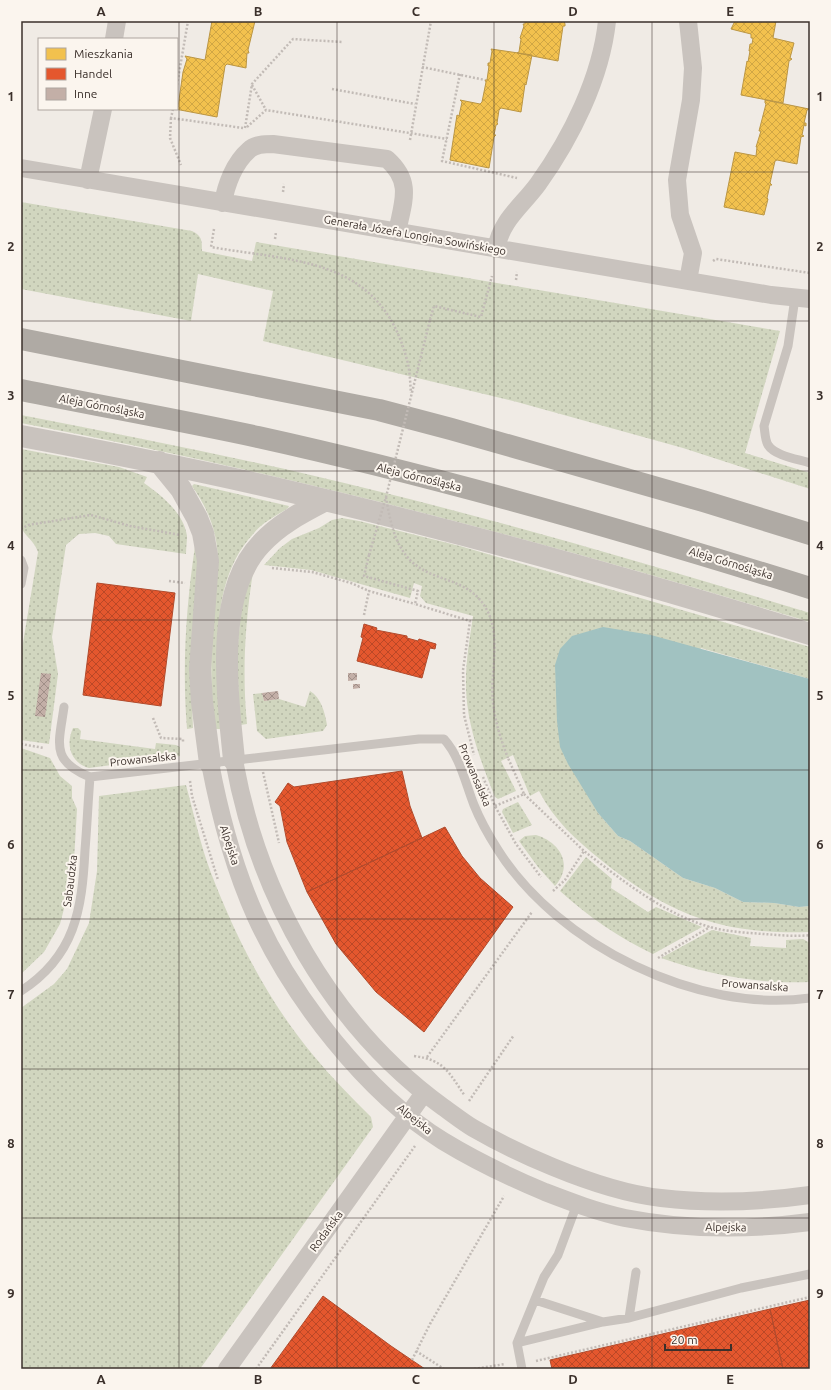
<svg xmlns="http://www.w3.org/2000/svg" width="831" height="1390" viewBox="0 0 831 1390" font-family="Ubuntu,sans-serif">
<style>
.grass{fill:url(#grass-dots)}
.water{fill:#a1c2c1}
.homes{fill:url(#homes-cross-hatch);stroke:#bb9644}
.shops{fill:url(#shops-cross-hatch);stroke:#b14b2d}
.building{fill:url(#building-cross-hatch)}
.lines{fill:none;stroke-linecap:round;stroke-linejoin:round}
.path{stroke:#c2bbb6;stroke-width:2.5;stroke-dasharray:2 2;stroke-linecap:butt}
.service{stroke:#c9c3be;stroke-width:9}
.minor{stroke:#c9c3be;stroke-width:18}
.tertiary{stroke:#c9c3be;stroke-width:22}
.motorway{stroke:#afaaa4;stroke-width:22}
.path-bridge{stroke:#c2bbb6;stroke-width:2.5;stroke-dasharray:2 2;stroke-linecap:butt}
.grid{fill:none;stroke:#3b302b;stroke-width:1;stroke-opacity:0.55}
.labels{text-anchor:middle;dominant-baseline:central;stroke-width:4;stroke-linejoin:round;paint-order:stroke}
.street-label{font-size:11px;fill:#3b302b;stroke:#fbf5ee}
.neatline{fill:none;stroke:#3b302b;stroke-width:1.5}
.grid-label{font-size:13px;text-anchor:middle;font-weight:bold;fill:#3b302b}
</style>
<defs>
<pattern id="grass-dots" width="8" height="8" patternUnits="userSpaceOnUse"><rect width="8" height="8" fill="#d1d6bf"/><path d="M2 2h.1M6 6h.1" fill="none" stroke="#b4b8a4" stroke-width="1.8" stroke-linecap="round"/></pattern>
<pattern id="homes-cross-hatch" width="8" height="8" patternUnits="userSpaceOnUse"><rect width="8" height="8" fill="#f2c14e"/><path d="M0 0l8 8M0 8l8-8" fill="none" stroke="#d0a644"/></pattern>
<pattern id="shops-cross-hatch" width="8" height="8" patternUnits="userSpaceOnUse"><rect width="8" height="8" fill="#e4572e"/><path d="M0 0l8 8M0 8l8-8" fill="none" stroke="#ba4827"/></pattern>
<pattern id="building-cross-hatch" width="8" height="8" patternUnits="userSpaceOnUse"><rect width="8" height="8" fill="#c3afa7"/><path d="M0 0l8 8M0 8l8-8" fill="none" stroke="#a08f88"/></pattern>
</defs>
<rect width="100%" height="100%" fill="#f0ebe5"/>
<path class="grass" d="M21,202L192,231C202,236 202,240 202,251L252,261L256,242L780,331L745,453L810,473V489L683,448L517,402L263,341L273,291L198,274L191,321L21,289Z
M21,415C139,438 257,461 373,490C520,526 665,569 810,613V622C550,543 288,473 21,423Z
M21,449L119,467L147,477L144,483C161,495 184,513 187,536C187,542 186,548 186,554L116,544L109,536L95,533L79,534L66,545L52,637L58,674L49,744L21,740V655L38,552C33,538 23,536 21,525Z
M194,484L289,506L288,508C276,516 263,522 254,533C206,584 219,665 220,729H214C212,698 210,667 212,635C215,574 231,542 192,486Z
M342,518L359,521L460,546L810,647V679L701,648L598,813L618,836L630,841L683,878L715,888L743,902L774,903L799,907L810,906V932C721,935 670,915 601,860C576,840 554,820 539,791L530,796L513,755L501,761L516,791L498,799L495,797C480,760 465,720 466,680C466,659 470,637 473,616L426,603L420,596L422,586L414,583L410,598L311,570L264,565L280,548L292,539L319,528L332,520Z
M195,546L198,554L192,706L193,728L187,729C182,667 186,607 195,546Z
M253,572C245,623 242,673 247,724L240,725L237,654L242,600Z
M310,691C321,697 325,713 327,725L323,731L266,739L257,731L253,694L262,693L264,701L279,699L305,707Z
M73,728H78L81,731L80,739L155,749L156,743L176,745L180,747V756L89,768C71,763 65,745 73,728Z
M21,748L50,758L60,776L72,786V798L77,809L73,878L70,886L60,924L44,952L21,974Z
M186,785C194,814 200,844 211,873C236,938 268,1001 313,1055C331,1077 351,1097 371,1117L373,1127L200,1369H21V1008L54,984L67,969L89,923L97,871L99,796Z
M518,802L532,825L513,833L502,812L503,809Z
M536,835C560,842 574,865 555,886L538,867L519,841L525,836Z
M586,857L612,879L611,888L648,912L656,907L702,927L653,954C618,937 589,917 560,891Z
M712,930L751,938L750,946L786,948V940L803,939L810,943V982C758,984 710,975 661,958Z"/>
<path class="water" d="M603,627L651,635L810,679V906L799,907L774,903L743,902L715,888L683,878L630,841L618,836L598,813L568,764L560,747L557,721L555,665L560,649L572,636Z"/>
<path class="homes" d="M212,21H255L248,50L249,53H247L246,68L227,64L225,66L217,117L175,109L178,107L183,72L187,59L185,56L205,60Z
M525,21H564L565,24V26H563L558,61L517,53L519,52L521,39L520,38L524,26L523,24H525Z
M735,21H776L773,38L794,43L790,58L792,59L789,61L783,103L741,95L747,61L748,62L750,51H749L750,44H752L753,38H751V34L731,29Z
M491,49L532,55L526,85L525,84L521,112L501,108L499,110L497,123L498,124L496,125L494,135H496L494,137L489,168L450,160L457,115L459,116L462,102L460,100L480,104L482,102L486,82L485,80H487L489,66H488V63H490L492,51Z
M765,100L809,109L807,110L804,123H806V126L804,125L802,135L804,136L801,137L797,164L777,160L775,161L770,183L772,185H770L767,198L768,199L764,215L724,207L735,152L756,156L757,147H756L761,131H759L766,104L765,103Z"/>
<path class="shops" d="M97,583L175,593L161,706L83,695Z
M364,624L377,628L376,630L407,636V638L418,641L419,639L436,644L435,649L430,648L422,678L357,661L363,638L361,637Z
M402,771L410,806L422,838L307,892L287,842L280,806L275,802L288,783L294,787Z
M445,827L462,856L480,878L513,907L424,1032L376,992L336,944L307,892Z
M323,1296L391,1346L425,1369H270Z
M810,1300V1369H783L770,1309Z
M770,1309L783,1369H552L550,1360Z"/>
<path class="building" d="M41,673L51,674L45,717L35,716Z
M348,673H357V680L348,681Z
M353,684H360V688L353,689Z
M278,691L279,699L264,701L262,693Z"/>
<g class="lines">
<path class="path" d="M422,67L485,80
M460,74L442,161L517,178
M177,85L188,21
M252,85L266,110
M332,89L415,104
M173,109L171,118L243,128
M171,118L170,138L181,165
M247,127L266,110L447,139
M245,128L252,84L293,39L342,42
M410,140L431,21
M283,192L284,184
M214,229L211,247C296,262 380,257 407,360C410,370 410,382 411,393
M275,239L276,232
M713,261L716,259L810,273
M516,280L517,272
M430,320L434,306L481,317L492,276
M21,529L28,525L91,515L130,526L180,535
M369,555L364,576L418,591L415,604L470,621L463,670L464,715L474,755
M272,568L312,572L351,583L369,591
M169,581L185,583
M364,615L369,591L415,604
M153,718L161,738L183,739V742
M21,744L44,748
M263,772L279,843
M483,777L495,806L516,844L541,877
M190,781L192,796L218,880
M524,794L584,851
M495,806L524,794L508,758
M553,891L565,880L584,851C623,881 669,918 718,929C733,932 749,933 764,934C779,935 795,937 810,935
M658,958L710,927
M414,1056C445,1060 449,1073 465,1096
M427,1057L532,912
M469,1101L514,1035
M416,1351L444,1369
M412,1360L430,1324L504,1196
M536,1361L810,1297
M256,1369L415,1146
M474,1369L505,1364"/>
<path class="service" d="M795,298L788,346L764,426C765,432 765,440 768,445C775,456 798,459 810,463
M21,560L24,568L21,584
M64,707C59,743 50,761 90,777L419,739H444C460,757 465,782 474,805C480,820 489,836 498,850C558,945 698,1014 810,998
M21,991C75,956 82,910 85,850C87,826 88,802 90,777
M535,1300L603,1322
M629,1318L636,1272
M517,1343L603,1322L629,1318L741,1288L810,1274
M522,1369L517,1343L544,1277L558,1255L577,1204"/>
<path class="minor" d="M688,21L693,68L691,100L677,180L680,215L693,253L688,281
M114,39L117,21
M21,168L771,295L810,299
M88,180L103,109
M223,203C226,185 234,163 249,150C255,144 265,144 273,144L387,159C413,182 403,202 397,232
M496,249C501,220 522,206 538,184C571,138 601,78 607,21
M234,760C258,895 331,1026 443,1107C453,1114 463,1122 473,1128C499,1143 526,1156 553,1167C587,1181 624,1194 661,1198C711,1204 760,1202 810,1195
M210,763C220,816 234,868 256,917C293,998 366,1093 443,1141C476,1161 509,1177 545,1192C571,1202 597,1212 625,1218C686,1230 749,1230 810,1222
M227,1369L424,1093"/>
<path class="tertiary" d="M21,436C123,455 224,475 325,500C488,539 650,585 810,634
M159,462L181,489L197,518L203,533L208,561L200,669L202,702L210,763
M234,760C228,697 213,594 261,544C279,524 303,512 326,500"/>
<path class="motorway" d="M21,339L379,410L451,429L703,501L810,534
M21,390C100,406 179,420 258,437C444,478 628,531 810,588"/>
<path class="path-bridge" d="M386,497C390,520 394,544 411,561C435,584 470,576 488,612C501,639 490,673 493,702C495,722 501,740 508,758
M369,555L386,497L430,320"/>
</g>
<path class="grid" d="M179,21V1369M337,21V1369M494,21V1369M652,21V1369M21,172H810M21,321H810M21,471H810M21,620H810M21,770H810M21,919H810M21,1069H810M21,1218H810"/>
<g class="labels">
<g class="street-label">
<text transform="translate(415 235) rotate(10)">Generała Józefa Longina Sowińskiego</text>
<text transform="translate(102 406) rotate(11)">Aleja Górnośląska</text>
<text transform="translate(419 477) rotate(14)">Aleja Górnośląska</text>
<text transform="translate(731 563) rotate(17)">Aleja Górnośląska</text>
<text transform="translate(143 759) rotate(-6)">Prowansalska</text>
<text transform="translate(475 775) rotate(67)">Prowansalska</text>
<text transform="translate(230 845) rotate(72)">Alpejska</text>
<text transform="translate(70 881) rotate(-83)">Sabaudzka</text>
<text transform="translate(755 985) rotate(4)">Prowansalska</text>
<text transform="translate(415 1119) rotate(39)">Alpejska</text>
<text transform="translate(726 1227) rotate(1)">Alpejska</text>
<text transform="translate(326 1231) rotate(-54)">Rodańska</text>
</g>
</g>
<rect width="831" height="1390" fill="none" stroke="#fbf5ee" stroke-width="44"/>
<rect x="38" y="38" width="140" height="72" fill="#fbf5ee" stroke="#aea6a0"/>
<rect x="46" y="48" width="20" height="12" fill="#f2c14e" stroke="#aea6a0"/>
<text x="74" y="58" font-size="12" fill="#3b302b">Mieszkania</text>
<rect x="46" y="68" width="20" height="12" fill="#e4572e" stroke="#aea6a0"/>
<text x="74" y="78" font-size="12" fill="#3b302b">Handel</text>
<rect x="46" y="88" width="20" height="12" fill="#c3afa7" stroke="#aea6a0"/>
<text x="74" y="98" font-size="12" fill="#3b302b">Inne</text>
<path d="M665 1344v6h66v-6" fill="none" stroke="#3b302b" stroke-width="2"/>
<text x="671" y="1344" font-size="12" fill="#3b302b" stroke="#fbf5ee" stroke-width="3" paint-order="stroke">20 m</text>
<rect x="22" y="22" width="787" height="1346" class="neatline"/>
<g class="grid-label">
<text x="101" y="16">A</text>
<text x="258" y="16">B</text>
<text x="416" y="16">C</text>
<text x="573" y="16">D</text>
<text x="730" y="16">E</text>
<text x="11" y="101">1</text>
<text x="820" y="101">1</text>
<text x="11" y="251">2</text>
<text x="820" y="251">2</text>
<text x="11" y="400">3</text>
<text x="820" y="400">3</text>
<text x="11" y="550">4</text>
<text x="820" y="550">4</text>
<text x="11" y="700">5</text>
<text x="820" y="700">5</text>
<text x="11" y="849">6</text>
<text x="820" y="849">6</text>
<text x="11" y="999">7</text>
<text x="820" y="999">7</text>
<text x="11" y="1148">8</text>
<text x="820" y="1148">8</text>
<text x="11" y="1298">9</text>
<text x="820" y="1298">9</text>
<text x="101" y="1384">A</text>
<text x="258" y="1384">B</text>
<text x="416" y="1384">C</text>
<text x="573" y="1384">D</text>
<text x="730" y="1384">E</text>
</g>
</svg>
